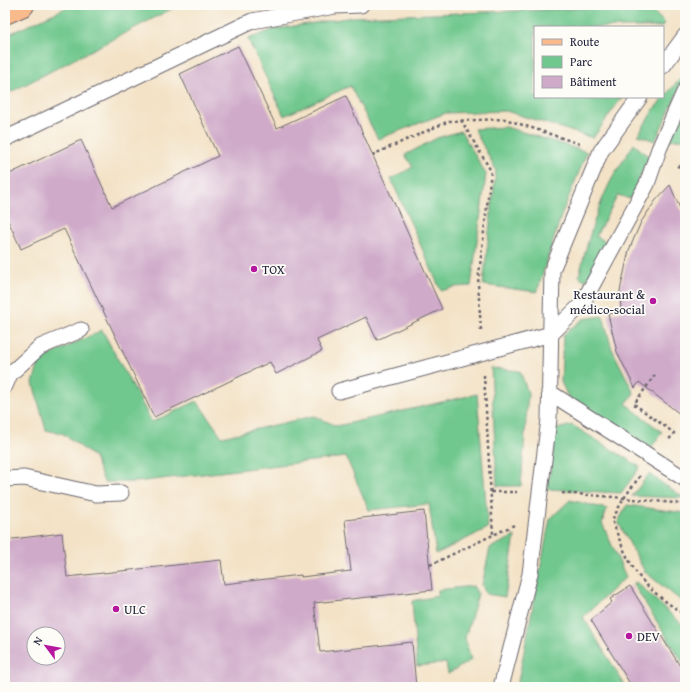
<svg xmlns="http://www.w3.org/2000/svg" width="690" height="692" viewBox="0 0 690 692" font-family="'Gentium Book Plus',serif">
<style>
.green{fill:#71c88e;stroke:#4a7564}
.building{fill:#cfaac9;fill-rule:evenodd}
.lines{fill:none;stroke-linecap:round;stroke-linejoin:round}
.lane-casing{stroke:#6b656c;stroke-width:17}
.primary-casing{stroke:#6b656c;stroke-width:24}
.path{stroke:#6b656c;stroke-width:2.5;stroke-dasharray:3 3;stroke-linecap:butt}
.lane{stroke:#fff;stroke-width:15}
.primary{stroke:#fabb8c;stroke-width:22}
.poi-dot{fill:#b5179e;stroke:#fdfcf7;stroke-width:1.5}
.labels{text-anchor:middle;dominant-baseline:central;stroke-width:3.5;stroke-linejoin:round;paint-order:stroke}
.poi-label{font-size:13px;fill:#22223b;stroke:#fdfcf7;text-anchor:start}
</style>
<rect width="100%" height="100%" fill="#fdfcf7"/>
<filter id="ink" filterUnits="userSpaceOnUse"><feTurbulence type="fractalNoise" baseFrequency=".025" numOctaves="2"/><feDisplacementMap in="SourceGraphic" scale="8" xChannelSelector="R" yChannelSelector="G"/><feConvolveMatrix kernelMatrix="1 2 1 2 8 2 1 2 1" color-interpolation-filters="sRGB"/></filter>
<filter id="wash" filterUnits="userSpaceOnUse"><feTurbulence type="fractalNoise" baseFrequency=".012" numOctaves="4" result="noise"/><feDisplacementMap in="SourceGraphic" scale="16" xChannelSelector="R" yChannelSelector="G"/><feGaussianBlur stdDeviation="0.9" result="paint"/><feColorMatrix in="noise" values="0 0 0 0 0 0 0 0 0 0 0 0 0 0 0 0 0 1.4 0 .05"/><feComposite in="paint" operator="in"/></filter>
<g filter="url(#wash)">
<rect width="100%" height="100%" fill="#f3e2c6"/>
<path class="green" d="M72,5H179L5,95V36Z
M647,6L664,22L662,27H535V97H622L593,138L506,111L446,113L378,139L350,86L284,116L248,39L275,29L353,17Z
M685,73V77L655,141L638,135L654,109Z
M685,107V139L668,140Z
M506,127L587,152L561,216L537,292L483,285L496,170L474,129Z
M461,131L486,174L484,190L471,286L454,287L441,291L391,179L413,167L405,155L437,138Z
M634,144L649,157L630,199L618,195L596,236L608,243L586,281L579,276C588,240 597,205 615,173C621,163 628,154 634,144Z
M603,316L612,349L634,393L626,404L662,432L651,448L568,397L561,382L563,335L583,319Z
M102,330L152,422L197,401L222,437L314,416L337,426L477,394L488,528L436,554L429,504L369,510L346,457L136,482H104L94,457L64,434L46,430L33,383L40,360Z
M491,368L520,371L528,393L521,486H497Z
M572,425L640,467L621,493L547,489L557,429Z
M649,474L684,498L632,496Z
M570,500L607,509L602,523L626,577L583,617L626,687H517L550,519Z
M627,505L685,513V604L645,572L618,522Z
M515,536L505,597L486,594L482,585L490,548Z
M636,582L685,627V666L633,584Z
M473,586L478,594L465,638L471,660L448,674L446,663L417,666L412,601L438,596V590Z"/>
<g id="blocks">
<path class="building" d="M238,46L277,128L346,96L442,309L377,340L366,317L317,340L322,351L276,374L270,362L154,417L64,229L21,249L5,214V176L81,140L112,207L218,156L180,74Z
M670,185L685,220V418L639,382L635,388L617,352L608,314L621,312L620,291L629,250L641,222L656,200Z
M424,511L432,590L314,603L320,652L412,642L416,687H5V540L62,533L67,577L221,560L224,584L301,575V577L351,571L345,520ZM34,634H58V658H34Z
M630,586L685,674V687H632L591,620L612,602L610,599Z"/>
</g>
</g>
<g filter="url(#ink)">
<use href="#blocks" fill-opacity="0" stroke="#6b656c" stroke-width="1"/>
<g class="lines">
<defs>
<path id="lane" d="M663,66L685,36
M5,139L252,21L335,6L361,5
M5,386L10,374L40,347L81,330
M339,391L551,334L582,304L647,184L659,149L685,90
M549,392L685,479
M5,479L24,478L96,494L121,493
M501,687L530,574L549,419L552,270L601,151L640,97"/>
<path id="primary" d="M5,13L23,5"/>
</defs>
<use href="#lane" class="lane-casing"/>
<use href="#primary" class="primary-casing"/>
<path class="path" d="M461,120L491,171L478,283L481,330
M372,155L449,121L505,119L580,144
M677,167L685,163
M484,375L493,534
M655,375L634,404L674,433L668,441
M640,476L624,498L612,520C619,539 626,558 638,575C649,590 670,605 685,615
M491,492H517
M562,493L602,496L685,504
M430,565L514,525"/>
<use href="#lane" class="lane"/>
<use href="#primary" class="primary"/>
</g>
</g>
<g class="poi-dot">
<circle cx="254" cy="269" r="4"/>
<circle cx="653" cy="301" r="4"/>
<circle cx="116" cy="609" r="4"/>
<circle cx="629" cy="636" r="4"/>
</g>
<g class="labels">
<g class="poi-label">
<text x="262" y="269">TOX</text>
<text x="645" y="294" text-anchor="end">Restaurant &amp;<tspan x="645" dy="15">médico-social</tspan></text>
<text x="124" y="609">ULC</text>
<text x="637" y="636">DEV</text>
</g>
</g>
<rect width="690" height="692" fill="none" stroke="#fdfcf7" stroke-width="20"/>
<rect x="534" y="26" width="130" height="72" fill="#fdfcf7" stroke="#a5a5ac"/>
<rect x="542" y="39" width="20" height="6" fill="#fabb8c" stroke="#a5a5ac"/>
<text x="570" y="46" font-size="12" fill="#22223b">Route</text>
<rect x="542" y="56" width="20" height="12" fill="#71c88e" stroke="#a5a5ac"/>
<text x="570" y="66" font-size="12" fill="#22223b">Parc</text>
<rect x="542" y="76" width="20" height="12" fill="#cfaac9" stroke="#a5a5ac"/>
<text x="570" y="86" font-size="12" fill="#22223b">Bâtiment</text>
<g transform="translate(46 646) rotate(302)"><circle r="19" fill="#fdfcf7" stroke="#a5a5ac"/>
<path d="M0-3L7 15L0 10L-7 15Z" fill="#b5179e"/>
<text y="-6" font-size="11" font-weight="bold" text-anchor="middle" fill="#22223b">N</text>
</g>
</svg>
